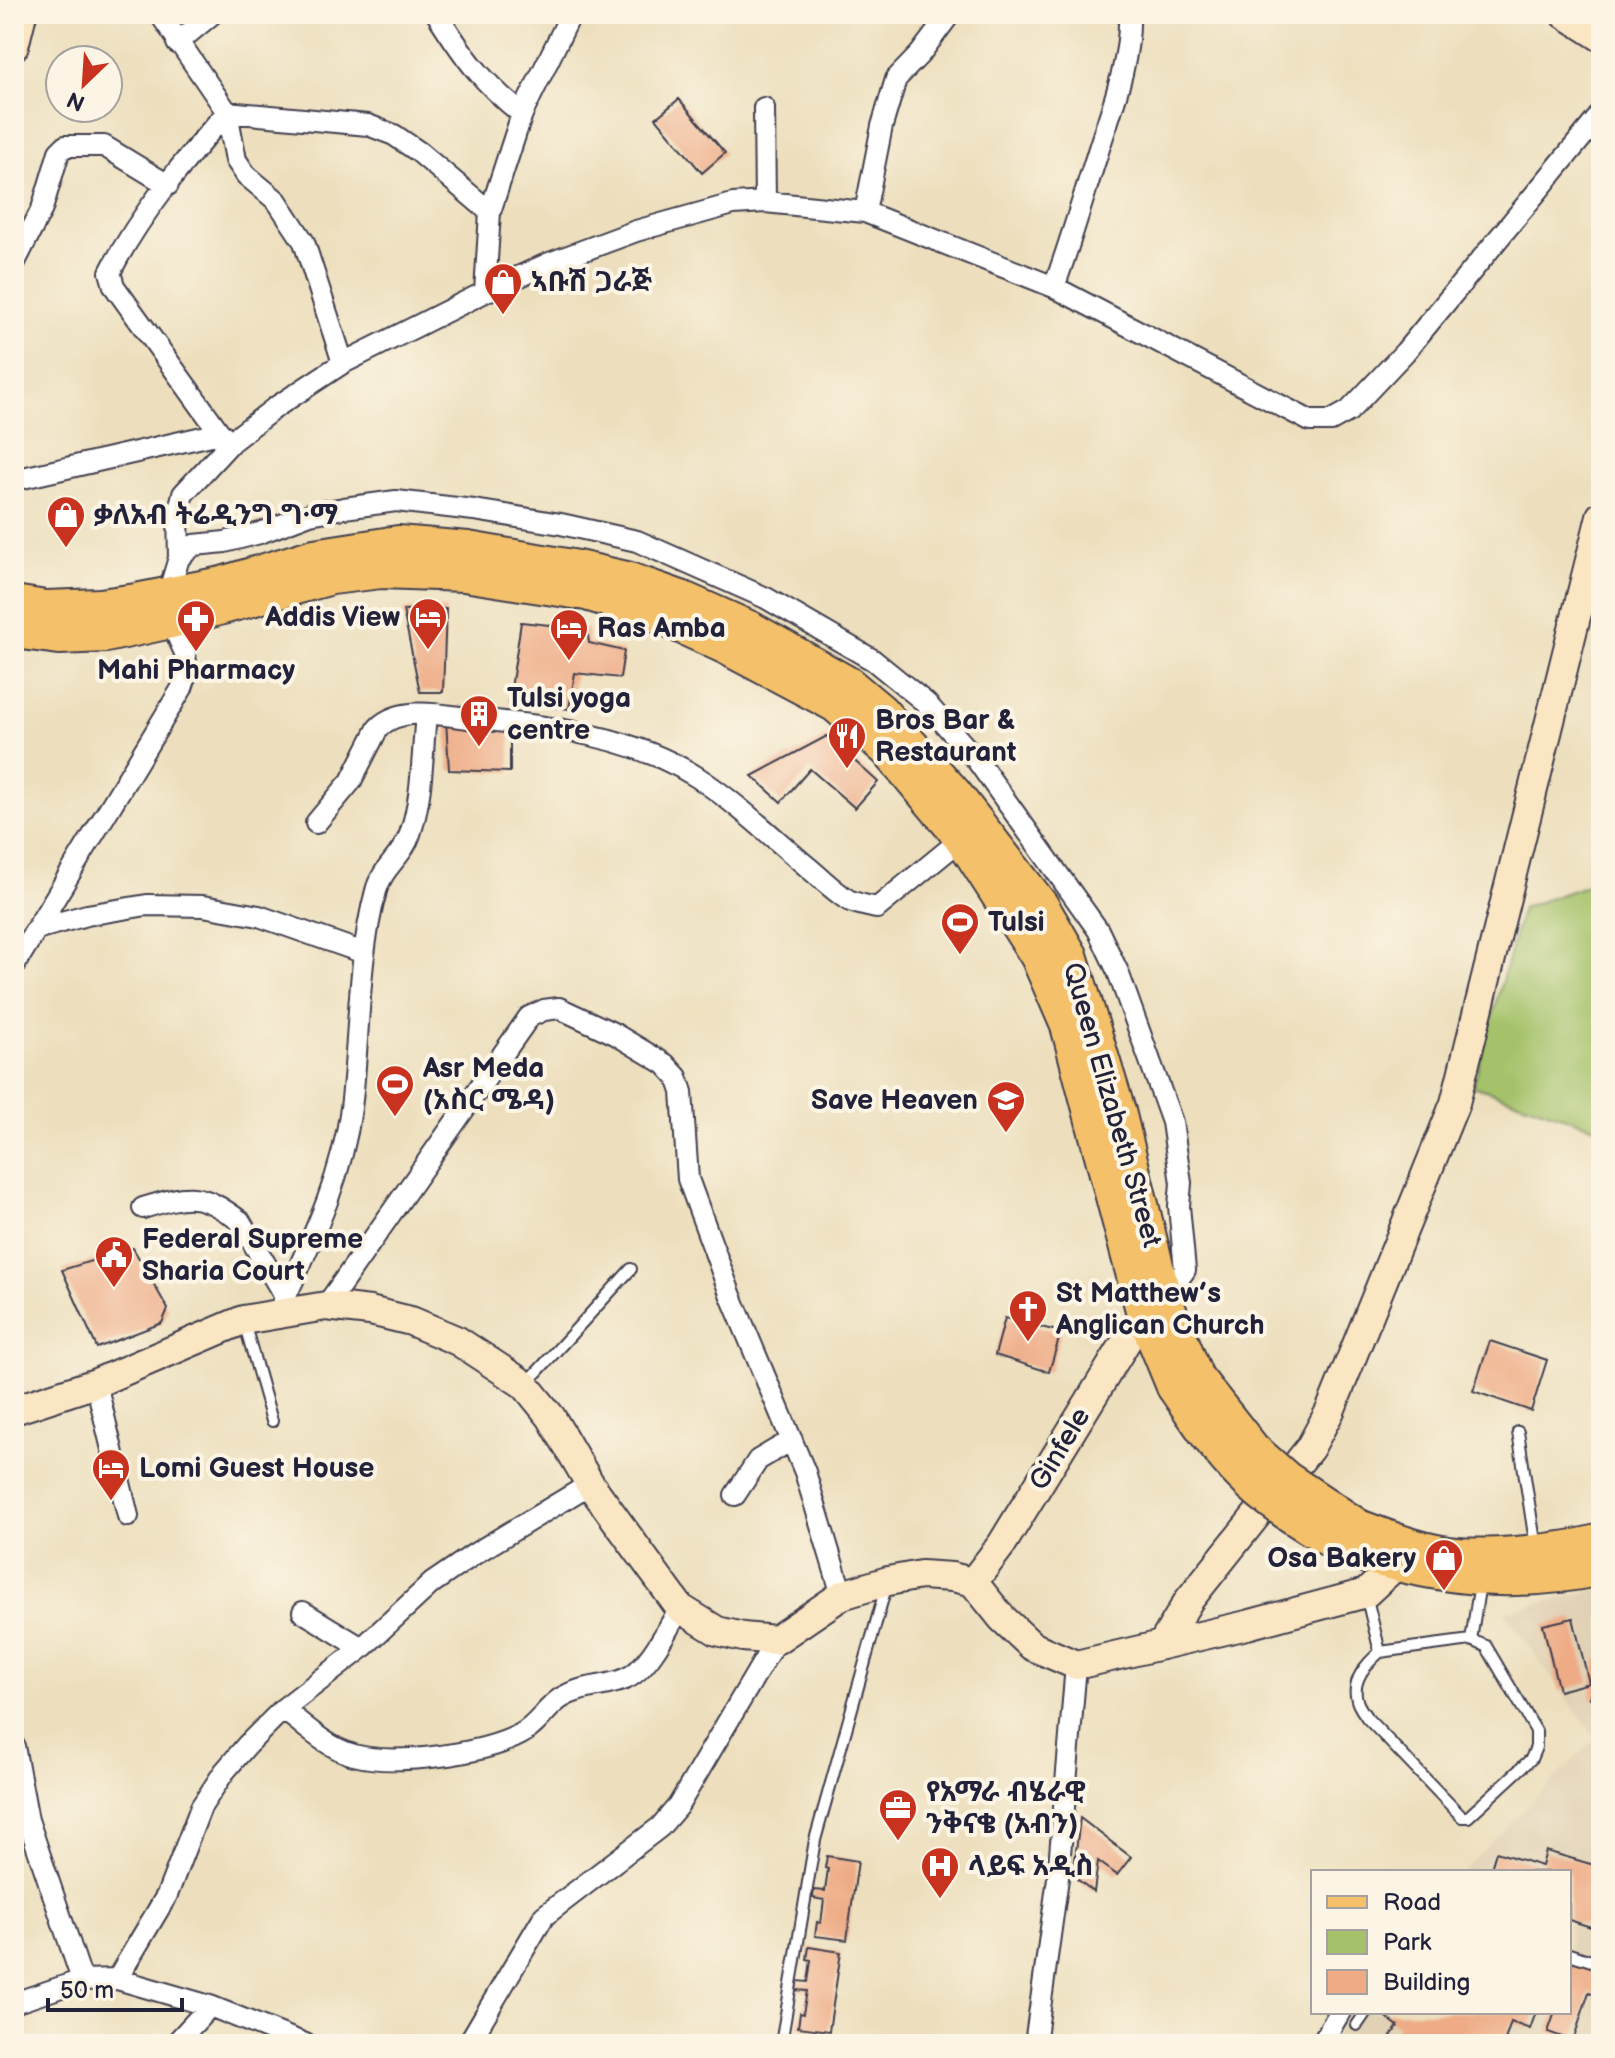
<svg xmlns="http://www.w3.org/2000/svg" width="1615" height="2058" viewBox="0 0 1615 2058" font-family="'Balsamiq Sans','Noto Sans Ethiopic',sans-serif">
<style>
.built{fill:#e1d2b5}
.green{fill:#a5c26a;stroke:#647252;stroke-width:2}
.building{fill:#eeab85}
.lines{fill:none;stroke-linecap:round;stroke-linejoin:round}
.lane-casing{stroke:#403e4e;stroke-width:14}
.street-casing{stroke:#403e4e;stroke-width:24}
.secondary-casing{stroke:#403e4e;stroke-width:32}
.primary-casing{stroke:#403e4e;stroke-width:36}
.lane{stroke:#fff;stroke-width:10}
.street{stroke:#fff;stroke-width:20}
.secondary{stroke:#fbe6c3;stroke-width:28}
.primary{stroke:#f4c16a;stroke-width:32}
.primary-bridge-casing{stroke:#403e4e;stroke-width:36;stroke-linecap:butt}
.primary-bridge{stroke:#f4c16a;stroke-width:32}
.labels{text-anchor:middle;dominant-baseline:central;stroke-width:8;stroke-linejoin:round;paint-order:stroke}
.poi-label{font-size:28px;font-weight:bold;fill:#22223b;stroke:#fcf5e5;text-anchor:start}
.street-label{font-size:28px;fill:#22223b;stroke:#fcf5e5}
</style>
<rect width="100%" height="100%" fill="#fcf5e5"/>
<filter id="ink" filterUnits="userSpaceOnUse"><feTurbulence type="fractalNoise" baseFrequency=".0125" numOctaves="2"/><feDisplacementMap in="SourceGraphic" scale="16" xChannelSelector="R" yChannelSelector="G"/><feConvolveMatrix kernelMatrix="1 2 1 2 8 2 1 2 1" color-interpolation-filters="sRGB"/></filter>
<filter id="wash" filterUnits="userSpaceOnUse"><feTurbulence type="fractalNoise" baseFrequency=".006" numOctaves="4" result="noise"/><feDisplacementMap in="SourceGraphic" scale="32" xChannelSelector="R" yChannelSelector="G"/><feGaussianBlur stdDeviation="1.8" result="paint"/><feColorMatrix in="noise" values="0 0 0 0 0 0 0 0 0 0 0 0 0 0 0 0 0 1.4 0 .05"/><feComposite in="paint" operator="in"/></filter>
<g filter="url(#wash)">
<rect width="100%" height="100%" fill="#eddfbd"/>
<path class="built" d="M1601,1588V2044H1328L1348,2012H1569V1872H1462L1595,1738L1504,1612Z"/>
<path class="green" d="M1596,882L1601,906V1129L1473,1086L1522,908Z"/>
<g id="blocks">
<path class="building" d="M679,99L725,153L702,173L656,118Z
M446,609L443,692H420L403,610Z
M521,622L587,629L589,643L624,651L620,678L575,673L569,709L509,702Z
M446,720L510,726V772L449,770Z
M827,736L878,782L855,808L810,769L781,802L752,776Z
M133,1248L168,1309L162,1323L97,1348L62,1270Z
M1005,1318L1061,1332L1049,1372L995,1355Z
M1490,1341L1547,1360L1531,1411L1473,1391Z
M1573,1618L1589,1683L1559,1691L1543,1625Z
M1597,1658L1601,1659V1700L1590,1698Z
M1080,1818L1131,1857L1117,1875L1098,1861L1094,1892L1073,1876Z
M1546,1851L1601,1867V1911L1594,1928L1569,1920V1872H1490L1496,1852L1542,1866Z
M827,1856L858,1861L847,1940L815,1936L817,1922L821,1923L824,1900L813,1898L814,1890L825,1891L828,1869L825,1868Z
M809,1947L841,1952L829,2031L798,2027L800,2013L803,2014L807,1991L796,1990L797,1981L808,1982L811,1960L807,1959Z
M1573,1960L1601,1970V1996L1589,1992L1573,2041L1548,2032L1555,2012H1569V1971Z
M1390,2012H1536L1530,2029L1511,2022L1505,2040L1514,2044H1393L1387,2042L1398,2026L1386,2017Z
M800,2038L832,2042V2044H799Z"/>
</g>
</g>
<g filter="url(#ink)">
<use href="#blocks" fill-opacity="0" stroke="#403e4e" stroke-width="2"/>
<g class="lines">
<defs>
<path id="lane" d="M244,1322L272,1421
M527,1383L631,1269
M1518,1432L1536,1548
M1366,1595L1380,1652
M1471,1640L1486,1646L1536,1731V1747L1531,1759L1468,1817H1462L1367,1718C1364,1713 1358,1706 1357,1700C1351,1681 1367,1663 1380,1652Z
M1471,1640L1480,1583
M1569,1954L1601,1964
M1357,2025L1366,2012
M781,2044L815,1840L886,1587"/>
<path id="street" d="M160,14L227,112L236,160L246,175L277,201L304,242L343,363
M437,14C464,57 482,82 522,114
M177,43L212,14
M764,108L765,202
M865,212L882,126L896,79L920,54L950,14
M14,264L42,209L59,152L65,146H104L168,185
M1054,287C1070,244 1082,201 1096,158C1110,112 1131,62 1129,14
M485,292L490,212L522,114L571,14
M232,441L220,433L114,286L110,272C140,214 184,161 227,112L368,125L394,135L419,152L490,212
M14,480L220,433
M179,558L194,545L225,542L260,533L310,514L344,508L396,501L474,510L561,524L637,541L766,598L873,660L926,703L976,759L1098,930L1118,972L1172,1122L1181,1183L1179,1206L1185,1270L1165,1298
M316,823L351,781L378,728C402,704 446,716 477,719C553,727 631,735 697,777C737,803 773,838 810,869C822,879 834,891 848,900C856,904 868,906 877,908L970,832
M36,929L87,915L147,905L203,906L259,916L364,953
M14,966L182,688L187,673L185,653L171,622L168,594L179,558L178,513L183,494L232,441L276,407L343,363L485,292L547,264L636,231L733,204L765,202L865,212L1054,287L1310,421H1331L1349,411L1405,352L1601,114
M143,1208C189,1194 199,1191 240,1221L285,1297
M326,1306L529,1017L544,1010L559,1008L615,1034L665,1064L677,1077L682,1092L688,1179L731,1296L805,1472L842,1595
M278,1313C309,1245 341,1184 351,1108C360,1036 357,961 376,891C381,869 403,856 410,834C423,796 422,753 426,714
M96,1383L128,1516
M735,1495L758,1460L792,1440
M303,1612L362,1648
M283,1709C305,1726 327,1748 354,1755C395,1766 484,1754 521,1734C537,1726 546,1708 561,1698C582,1685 604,1688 625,1679C647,1671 668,1628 680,1608
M14,1746L28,1820L82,1980
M117,1979L167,1895L201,1807L224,1772L247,1745L283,1709L362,1648L432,1583L476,1553L590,1484
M14,2003L82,1980L117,1979L210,2006L305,2044
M175,2044L210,2006
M468,2044L544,1916L660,1827L678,1806L776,1640
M1035,2044L1058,1878L1076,1665
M1321,2044L1340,2012"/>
<path id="secondary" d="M1565,14L1601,37
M14,46L22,14
M14,1410L96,1383L243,1320L326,1306L370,1311L411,1321L458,1341L525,1385L551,1417L590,1484L680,1608L717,1631L743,1637L776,1640L842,1595L888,1581L921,1575L952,1577L973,1582L1002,1618L1032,1646L1076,1665L1247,1625L1366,1593L1395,1566
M973,1582L1002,1544L1143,1314L1157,1304
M1162,1645L1189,1600L1310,1448L1330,1411L1455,1103L1601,516"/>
<path id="primary" d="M14,602L46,607L100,605L136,600L222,583L314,555L398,542L468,548L578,567L627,578L681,597L751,628L850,684L881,710L956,794L1042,905L1071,955L1119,1111L1165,1298L1197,1377
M14,632L59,638L106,636L171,622L332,578L381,572L464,575L586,594L652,614L726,648L834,705L887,751L962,840L1037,957L1067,1026L1143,1314L1173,1387
M1359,1526C1386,1536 1413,1547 1442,1552C1477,1559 1566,1550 1601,1540
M1346,1551C1435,1578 1509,1589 1601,1569"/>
</defs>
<use href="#lane" class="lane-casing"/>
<use href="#street" class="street-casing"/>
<use href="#secondary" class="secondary-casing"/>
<use href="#primary" class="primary-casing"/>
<use href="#lane" class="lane"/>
<use href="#street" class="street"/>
<use href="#secondary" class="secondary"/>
<use href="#primary" class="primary"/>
<defs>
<path id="primary-bridge" d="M1197,1377L1253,1448L1287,1478L1359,1526
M1173,1387C1194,1417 1214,1449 1240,1475C1271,1507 1309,1528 1346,1551"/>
</defs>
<use href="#primary-bridge" class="primary-bridge-casing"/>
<use href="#primary-bridge" class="primary-bridge"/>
</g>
</g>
<defs>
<symbol id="shop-pin" viewBox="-11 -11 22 30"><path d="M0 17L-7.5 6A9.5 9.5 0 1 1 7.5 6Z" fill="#c8321e" stroke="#fcf5e5"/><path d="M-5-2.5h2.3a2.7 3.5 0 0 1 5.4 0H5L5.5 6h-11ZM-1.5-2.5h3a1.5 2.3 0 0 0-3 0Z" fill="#fff"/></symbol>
<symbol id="hotel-pin" viewBox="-11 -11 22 30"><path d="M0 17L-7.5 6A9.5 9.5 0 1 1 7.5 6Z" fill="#c8321e" stroke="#fcf5e5"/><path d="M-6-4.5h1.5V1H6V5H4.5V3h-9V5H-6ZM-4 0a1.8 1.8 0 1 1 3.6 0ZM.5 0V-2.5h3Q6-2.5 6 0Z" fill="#fff"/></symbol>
<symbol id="pharmacy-pin" viewBox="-11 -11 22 30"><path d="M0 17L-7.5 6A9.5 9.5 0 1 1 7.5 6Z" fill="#c8321e" stroke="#fcf5e5"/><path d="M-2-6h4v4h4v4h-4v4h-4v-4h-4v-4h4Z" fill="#fff"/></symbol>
<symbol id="building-pin" viewBox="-11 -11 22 30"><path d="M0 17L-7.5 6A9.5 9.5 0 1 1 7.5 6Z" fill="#c8321e" stroke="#fcf5e5"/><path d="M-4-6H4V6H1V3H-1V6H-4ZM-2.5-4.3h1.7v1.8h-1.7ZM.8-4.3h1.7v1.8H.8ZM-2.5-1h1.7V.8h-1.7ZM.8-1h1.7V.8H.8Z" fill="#fff"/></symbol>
<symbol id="restaurant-pin" viewBox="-11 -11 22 30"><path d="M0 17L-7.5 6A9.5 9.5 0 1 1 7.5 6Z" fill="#c8321e" stroke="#fcf5e5"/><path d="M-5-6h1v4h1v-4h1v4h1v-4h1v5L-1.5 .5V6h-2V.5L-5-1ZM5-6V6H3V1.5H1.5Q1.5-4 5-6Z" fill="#fff"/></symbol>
<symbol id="stadium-pin" viewBox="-11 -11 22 30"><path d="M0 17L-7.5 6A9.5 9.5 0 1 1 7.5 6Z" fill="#c8321e" stroke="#fcf5e5"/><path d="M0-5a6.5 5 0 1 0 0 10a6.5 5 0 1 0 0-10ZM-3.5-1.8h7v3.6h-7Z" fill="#fff"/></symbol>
<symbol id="school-pin" viewBox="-11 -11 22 30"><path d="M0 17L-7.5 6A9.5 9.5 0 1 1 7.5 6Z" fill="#c8321e" stroke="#fcf5e5"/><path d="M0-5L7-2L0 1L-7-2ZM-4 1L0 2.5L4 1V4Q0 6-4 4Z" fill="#fff"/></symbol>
<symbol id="civic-pin" viewBox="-11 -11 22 30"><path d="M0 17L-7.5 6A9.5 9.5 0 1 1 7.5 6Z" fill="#c8321e" stroke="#fcf5e5"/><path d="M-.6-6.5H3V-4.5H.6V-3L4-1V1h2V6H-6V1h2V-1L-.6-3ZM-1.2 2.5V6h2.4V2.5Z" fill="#fff"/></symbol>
<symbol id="church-pin" viewBox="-11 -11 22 30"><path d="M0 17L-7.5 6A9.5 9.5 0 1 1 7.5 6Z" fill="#c8321e" stroke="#fcf5e5"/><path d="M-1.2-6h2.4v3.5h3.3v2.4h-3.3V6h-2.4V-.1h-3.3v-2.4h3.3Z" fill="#fff"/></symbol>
<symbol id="office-pin" viewBox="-11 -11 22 30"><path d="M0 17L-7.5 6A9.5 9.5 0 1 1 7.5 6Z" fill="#c8321e" stroke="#fcf5e5"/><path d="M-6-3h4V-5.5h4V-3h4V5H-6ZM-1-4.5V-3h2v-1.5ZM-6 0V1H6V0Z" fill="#fff"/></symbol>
<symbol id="hospital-pin" viewBox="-11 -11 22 30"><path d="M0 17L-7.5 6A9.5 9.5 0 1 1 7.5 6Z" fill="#c8321e" stroke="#fcf5e5"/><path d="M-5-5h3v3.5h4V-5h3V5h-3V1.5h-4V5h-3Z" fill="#fff"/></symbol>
</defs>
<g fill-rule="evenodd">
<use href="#shop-pin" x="481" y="260" width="44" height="60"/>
<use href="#shop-pin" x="44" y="493" width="44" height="60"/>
<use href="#hotel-pin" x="406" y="595" width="44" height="60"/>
<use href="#pharmacy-pin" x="174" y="597" width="44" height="60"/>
<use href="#hotel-pin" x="547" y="606" width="44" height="60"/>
<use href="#building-pin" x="457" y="692" width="44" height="60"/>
<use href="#restaurant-pin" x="825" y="714" width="44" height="60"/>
<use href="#stadium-pin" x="938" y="900" width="44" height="60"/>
<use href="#stadium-pin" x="373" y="1062" width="44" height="60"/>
<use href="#school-pin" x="984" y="1078" width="44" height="60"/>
<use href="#civic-pin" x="92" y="1233" width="44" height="60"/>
<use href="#church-pin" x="1006" y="1287" width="44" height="60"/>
<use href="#hotel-pin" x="89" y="1446" width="44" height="60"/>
<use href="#shop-pin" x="1422" y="1536" width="44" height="60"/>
<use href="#office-pin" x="876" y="1786" width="44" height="60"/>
<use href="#hospital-pin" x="918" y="1844" width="44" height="60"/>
</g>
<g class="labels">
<g class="poi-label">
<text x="531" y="282">ኣቡሽ ጋራጅ</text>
<text x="94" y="515">ቃለአብ ትሬዲንግ ግ•ማ</text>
<text x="400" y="617" text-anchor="end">Addis View</text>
<text x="597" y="628">Ras Amba</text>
<text x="196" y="670" text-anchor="middle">Mahi Pharmacy</text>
<text x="507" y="698">Tulsi yoga<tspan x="507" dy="32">centre</tspan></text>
<text x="875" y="720">Bros Bar &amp;<tspan x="875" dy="32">Restaurant</tspan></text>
<text x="988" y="922">Tulsi</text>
<text x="423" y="1068">Asr Meda<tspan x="423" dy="32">(አስር ሜዳ)</tspan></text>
<text x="978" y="1100" text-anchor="end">Save Heaven</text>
<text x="142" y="1239">Federal Supreme<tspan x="142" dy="32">Sharia Court</tspan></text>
<text x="1056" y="1293">St Matthew’s<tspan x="1056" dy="32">Anglican Church</tspan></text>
<text x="139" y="1468">Lomi Guest House</text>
<text x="1416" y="1558" text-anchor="end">Osa Bakery</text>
<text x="926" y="1792">የአማራ ብሄራዊ<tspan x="926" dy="32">ንቅናቄ (አብን)</tspan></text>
<text x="968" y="1866">ላይፍ አዲስ</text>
</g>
<g class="street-label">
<text transform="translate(1112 1105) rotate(74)">Queen Elizabeth Street</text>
<text transform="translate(1060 1449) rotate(-59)">Ginfele</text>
</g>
</g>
<rect width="1615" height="2058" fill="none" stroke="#fcf5e5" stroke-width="48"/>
<rect x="1311" y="1870" width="260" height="144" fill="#fcf5e5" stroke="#a5a1a1" stroke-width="2"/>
<rect x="1327" y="1896" width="40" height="12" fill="#f4c16a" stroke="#a5a1a1" stroke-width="2"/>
<text x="1383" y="1910" font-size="24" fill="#22223b">Road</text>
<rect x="1327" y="1930" width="40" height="24" fill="#a5c26a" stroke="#a5a1a1" stroke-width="2"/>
<text x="1383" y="1950" font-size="24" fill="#22223b">Park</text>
<rect x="1327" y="1970" width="40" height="24" fill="#eeab85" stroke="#a5a1a1" stroke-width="2"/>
<text x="1383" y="1990" font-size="24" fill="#22223b">Building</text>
<g transform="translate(84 84) rotate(205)"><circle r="38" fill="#fcf5e5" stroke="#a5a1a1" stroke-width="2"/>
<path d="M0-6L14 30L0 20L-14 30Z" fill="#c8321e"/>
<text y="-12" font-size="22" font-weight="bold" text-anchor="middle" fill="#22223b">N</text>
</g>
<path d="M48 1998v12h134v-12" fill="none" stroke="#22223b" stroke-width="4"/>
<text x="60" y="1998" font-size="24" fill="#22223b" stroke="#fcf5e5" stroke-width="6" paint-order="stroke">50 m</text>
</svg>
